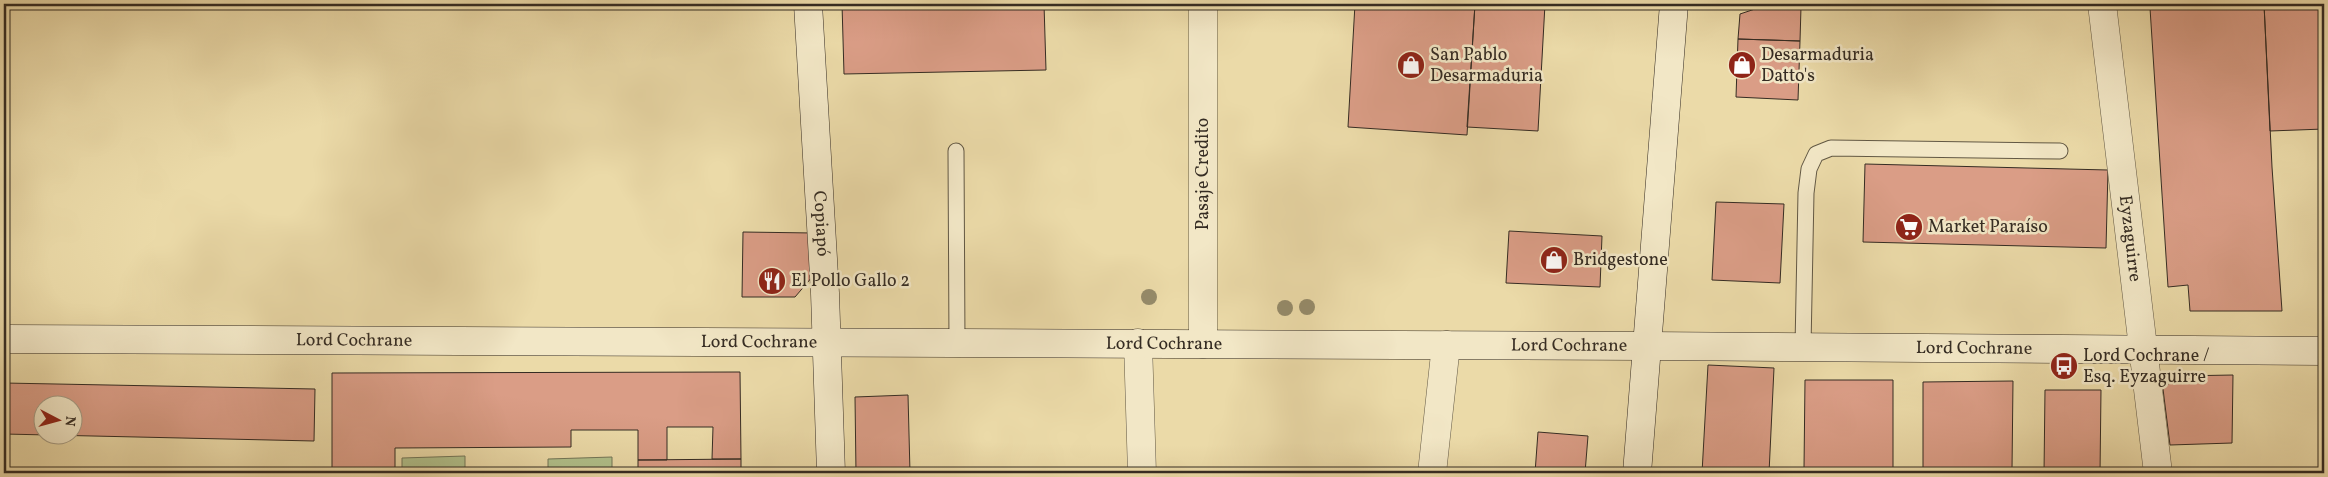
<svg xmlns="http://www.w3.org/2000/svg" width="2328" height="477" viewBox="0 0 2328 477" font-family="Vollkorn,serif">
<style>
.green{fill:#b1c18c;stroke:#737658}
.building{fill:#da9d86;stroke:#352c23;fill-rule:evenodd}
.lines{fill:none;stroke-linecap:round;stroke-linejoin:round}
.lane-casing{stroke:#625844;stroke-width:17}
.street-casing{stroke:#625844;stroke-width:29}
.secondary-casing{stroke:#352c23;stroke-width:29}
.lane{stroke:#f2e7c6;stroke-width:15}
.street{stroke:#f2e7c6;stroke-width:28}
.secondary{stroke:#f2e7c6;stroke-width:28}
.tree{fill:#958b6a}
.labels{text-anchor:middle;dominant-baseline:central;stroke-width:5;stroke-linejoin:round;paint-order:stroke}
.poi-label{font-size:18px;fill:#352c23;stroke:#f2e7c6;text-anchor:start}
.street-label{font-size:18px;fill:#352c23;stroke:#f2e7c6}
</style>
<rect width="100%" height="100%" fill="#ebdaa8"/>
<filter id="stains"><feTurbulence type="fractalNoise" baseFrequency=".004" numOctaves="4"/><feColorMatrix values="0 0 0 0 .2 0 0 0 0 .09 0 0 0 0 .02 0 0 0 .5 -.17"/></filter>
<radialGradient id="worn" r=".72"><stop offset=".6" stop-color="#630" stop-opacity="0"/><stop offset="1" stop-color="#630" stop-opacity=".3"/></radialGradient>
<path class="green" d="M465,456V473H402V458Z
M612,457V473H548V459Z"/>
<path class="building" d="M842,4H1044L1046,70L844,74Z
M1355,4H1475L1467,135L1348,127Z
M1475,4H1545L1538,131L1467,127Z
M2221,4H2264L2272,167L2282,311H2190L2188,285L2168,287L2150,8Z
M2264,4H2324V129L2270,131Z
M1767,5L1801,7L1800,41L1738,39L1740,14Z
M1738,39L1800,41L1798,100L1736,97Z
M1865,164L2108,170L2106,248L1863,242Z
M1716,202L1784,204L1780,283L1712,280Z
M1509,231L1602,236L1600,287L1506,283Z
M743,232L813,233V276L795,297H742Z
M1708,365L1774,368L1769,473H1702Z
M740,372L741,459H712L713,427H667V460H638V430H571V447L395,448V473H332V373Z
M2233,375L2232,443L2170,445L2163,389L2177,376Z
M1805,380H1893V469L1804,468Z
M2013,381L2012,469H1923V382Z
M4,383L315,389L314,441L4,434ZM42,404H72V434H42Z
M2045,390H2101L2100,473H2044Z
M908,395L910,473H856L855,397Z
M1538,432L1588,436L1585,473H1535Z
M741,459V473H638V460Z"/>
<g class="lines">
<defs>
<path id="lane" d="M956,151L957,343
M1803,347L1806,193L1809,169L1816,154L1831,148L2060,151"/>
<g id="street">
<path d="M1203,4V344"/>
<path id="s1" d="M2102,4L2158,473"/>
<path d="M1138,343L1142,473"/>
<path d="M1432,473L1446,345"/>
</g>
<g id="secondary">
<path id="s2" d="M808,4L825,293L831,473"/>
<path id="s3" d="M4,339L1647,346L2324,351"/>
<path d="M1637,473L1674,4"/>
</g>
</defs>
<use href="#lane" class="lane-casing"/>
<use href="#street" class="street-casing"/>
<use href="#secondary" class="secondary-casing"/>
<use href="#lane" class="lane"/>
<use href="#street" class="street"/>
<use href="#secondary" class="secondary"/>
</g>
<g class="tree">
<circle cx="1149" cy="297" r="8"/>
<circle cx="1307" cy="307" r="8"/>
<circle cx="1285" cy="308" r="8"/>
</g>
<defs>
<symbol id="shop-disc" viewBox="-11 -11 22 22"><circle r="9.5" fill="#8f2418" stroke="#f2e7c6"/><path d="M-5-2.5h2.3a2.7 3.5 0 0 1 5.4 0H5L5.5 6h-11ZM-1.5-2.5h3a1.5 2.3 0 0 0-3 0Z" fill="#fff"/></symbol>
<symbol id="supermarket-disc" viewBox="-11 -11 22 22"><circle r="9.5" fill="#8f2418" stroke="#f2e7c6"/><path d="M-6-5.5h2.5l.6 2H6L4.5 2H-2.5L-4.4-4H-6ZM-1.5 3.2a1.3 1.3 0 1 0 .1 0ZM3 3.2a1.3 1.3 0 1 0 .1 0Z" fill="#fff"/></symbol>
<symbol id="restaurant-disc" viewBox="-11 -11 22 22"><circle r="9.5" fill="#8f2418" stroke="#f2e7c6"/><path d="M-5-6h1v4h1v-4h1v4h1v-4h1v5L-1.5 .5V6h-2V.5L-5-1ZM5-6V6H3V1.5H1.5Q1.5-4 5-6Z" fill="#fff"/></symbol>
<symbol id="bus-disc" viewBox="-11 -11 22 22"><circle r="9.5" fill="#8f2418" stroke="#f2e7c6"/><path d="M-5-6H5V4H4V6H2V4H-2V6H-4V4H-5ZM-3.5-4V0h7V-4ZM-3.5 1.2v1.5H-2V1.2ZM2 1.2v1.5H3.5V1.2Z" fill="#fff"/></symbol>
</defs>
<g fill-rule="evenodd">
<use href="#shop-disc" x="1395" y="49" width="32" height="32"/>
<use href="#shop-disc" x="1726" y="49" width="32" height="32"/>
<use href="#supermarket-disc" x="1893" y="211" width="32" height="32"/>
<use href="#shop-disc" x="1538" y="244" width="32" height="32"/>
<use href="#restaurant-disc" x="756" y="265" width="32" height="32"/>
<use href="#bus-disc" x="2048" y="350" width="32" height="32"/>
</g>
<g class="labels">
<g class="poi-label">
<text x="1430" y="55">San Pablo<tspan x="1430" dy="21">Desarmaduria</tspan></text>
<text x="1761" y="55">Desarmaduria<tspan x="1761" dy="21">Datto's</tspan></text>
<text x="1928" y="227">Market Paraíso</text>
<text x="1573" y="260">Bridgestone</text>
<text x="791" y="281">El Pollo Gallo 2</text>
<text x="2083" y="356">Lord Cochrane /<tspan x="2083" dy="21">Esq. Eyzaguirre</tspan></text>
</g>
<g class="street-label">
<text transform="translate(1203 174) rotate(-90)">Pasaje Credito</text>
<text stroke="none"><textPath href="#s2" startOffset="220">Copiapó</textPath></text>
<text stroke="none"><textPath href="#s1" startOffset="236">Eyzaguirre</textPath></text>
<text stroke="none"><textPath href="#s3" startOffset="350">Lord Cochrane</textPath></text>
<text stroke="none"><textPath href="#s3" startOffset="755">Lord Cochrane</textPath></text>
<text stroke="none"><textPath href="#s3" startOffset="1160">Lord Cochrane</textPath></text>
<text stroke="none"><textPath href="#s3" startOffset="1565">Lord Cochrane</textPath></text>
<text stroke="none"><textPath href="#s3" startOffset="1970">Lord Cochrane</textPath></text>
</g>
</g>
<rect width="2328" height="477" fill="none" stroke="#ebdaa8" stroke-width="20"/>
<rect x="5" y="5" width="2318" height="467" fill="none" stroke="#352c23" stroke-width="2.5"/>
<rect x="10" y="10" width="2308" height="457" fill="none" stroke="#352c23"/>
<g transform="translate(58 420) rotate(96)"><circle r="24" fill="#f2e7c6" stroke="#a69c85"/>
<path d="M0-4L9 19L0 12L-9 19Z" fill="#8f2418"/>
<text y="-8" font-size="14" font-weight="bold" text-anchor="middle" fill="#352c23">N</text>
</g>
<rect width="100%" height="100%" filter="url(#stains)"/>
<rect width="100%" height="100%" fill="url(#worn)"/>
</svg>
